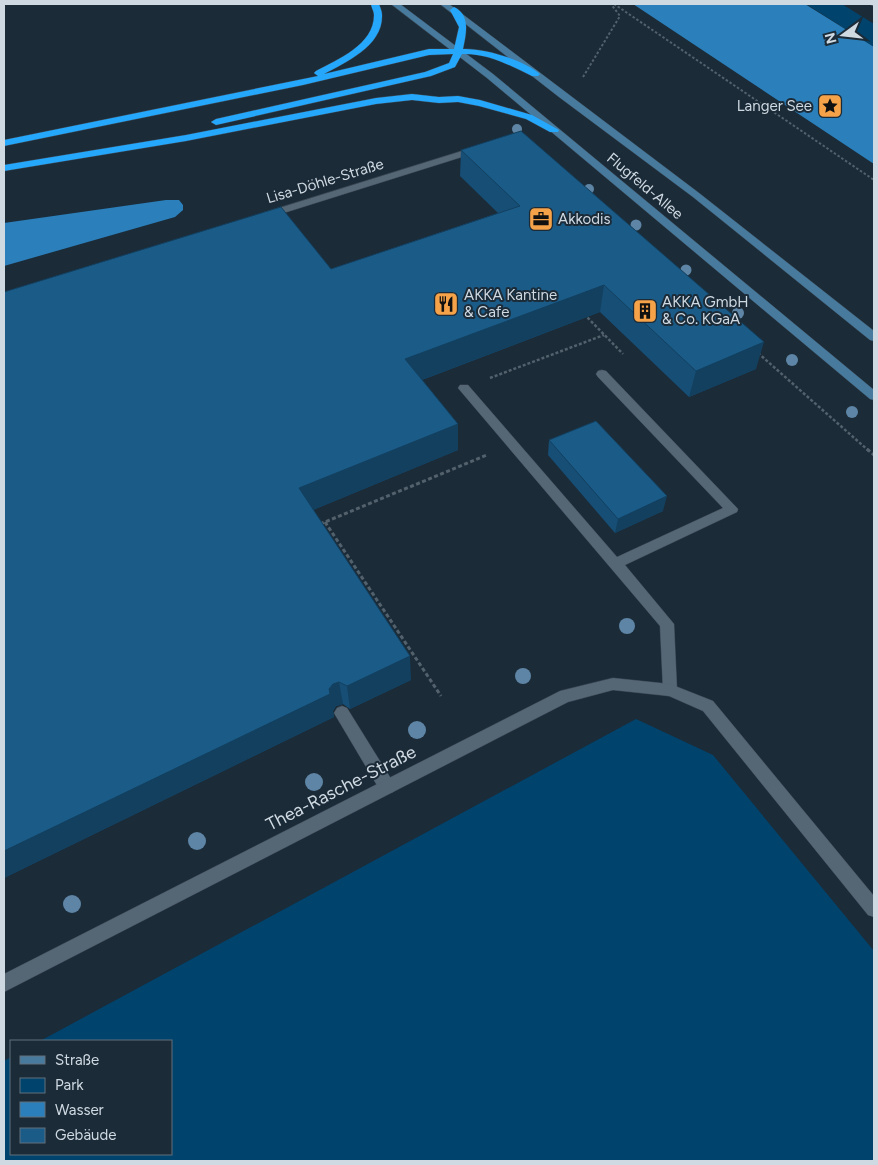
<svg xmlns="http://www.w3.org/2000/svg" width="878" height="1165" viewBox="0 0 878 1165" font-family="Figtree,sans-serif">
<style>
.green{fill:#00436c}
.water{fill:#2b7fba}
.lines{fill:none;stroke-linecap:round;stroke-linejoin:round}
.service-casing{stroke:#3a4652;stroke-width:1}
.minor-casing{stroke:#3a4652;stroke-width:1}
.secondary-casing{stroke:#3a4652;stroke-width:1}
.motorway-casing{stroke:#3a4652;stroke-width:1}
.path-far2{stroke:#52616c;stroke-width:2;stroke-dasharray:2.5 2;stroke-linecap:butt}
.path-far1{stroke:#52616c;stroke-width:2.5;stroke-dasharray:3 2;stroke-linecap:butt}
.path{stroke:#52616c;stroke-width:3;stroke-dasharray:4 2.5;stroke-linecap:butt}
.service{fill:#556675;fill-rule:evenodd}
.minor{fill:#556675;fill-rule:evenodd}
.secondary{fill:#477a9d;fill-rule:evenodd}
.motorway{fill:#25a7fb;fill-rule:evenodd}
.tree{fill:#5e85a5}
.wall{fill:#174e75}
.shaded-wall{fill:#13405f}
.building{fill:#1b5b88;stroke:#13405f}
.labels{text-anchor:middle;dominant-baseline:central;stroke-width:4;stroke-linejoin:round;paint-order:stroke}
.far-poi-label{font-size:15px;fill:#cfd9e2;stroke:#1b2b38;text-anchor:start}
.far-street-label{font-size:15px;fill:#cfd9e2;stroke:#1b2b38}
.street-label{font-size:18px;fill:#cfd9e2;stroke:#1b2b38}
</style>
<rect width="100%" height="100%" fill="#1b2b38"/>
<path class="green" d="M806,4H842L874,24V47Z
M636,719L713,755L874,951V1161H4V1061L11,1057V1154H171V1041H40Z"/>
<path class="water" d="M633,4H805L874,47V164Z
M166,200H179L183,205V210L175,217L4,266V223Z"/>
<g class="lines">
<defs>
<path id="service" d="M478,146L481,147V151L271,217H263L262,215L263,213Z
M602,370L606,371L738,509L737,512L625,565L674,624L677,690L675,695L670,696L665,695L663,690L660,626L458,388L460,385H468L617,557L723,508L598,377L596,374L598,371Z
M342,706L347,708L393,782L395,787L393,792L387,794L381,792L337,718L334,713L337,708Z"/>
<path id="minor" d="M613,678L670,684L713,701L874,896V917L868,915L703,711L669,696L613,690L568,702L4,992V974L560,691Z"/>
<path id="secondary" d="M391,4H400L493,74L874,390V400L870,399L487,78Z
M440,4H449L699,193L874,331V341L870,340L693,197L559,97Z"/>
<path id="motorway" d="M371,4H379C380,7 382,11 382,15C383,46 346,62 324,74L429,49H454L459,27L450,10L454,7C471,15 466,34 463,49C484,48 524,60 540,74L538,76H532C509,65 488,53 462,54L455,67L431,76L216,125L211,122L216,119L425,72L449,63L453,54L429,55L303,85L4,146V140L318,76L314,73L316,71C338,59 374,45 374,15C374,11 371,7 371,4Z
M412,94L439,97L458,96L480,100L532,115L559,130L558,132H550L526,119L479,106L458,102L439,103L412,100L376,104L186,141L4,171V165L186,135L376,98Z"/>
</defs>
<use href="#service" class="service-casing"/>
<use href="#minor" class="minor-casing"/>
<use href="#secondary" class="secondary-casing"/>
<use href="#motorway" class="motorway-casing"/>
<path class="path-far2" d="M614,4L874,180
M871,4L874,6
M583,77L620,16L611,4"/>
<path class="path-far1" d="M584,314L623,354
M758,353L869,451
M490,378L604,335"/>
<path class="path" d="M867,449L874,455
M325,522L441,696
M320,524L487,455"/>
<use href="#service" class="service"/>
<use href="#minor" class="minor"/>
<use href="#secondary" class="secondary"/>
<use href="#motorway" class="motorway"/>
</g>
<g class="tree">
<circle cx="517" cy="129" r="5"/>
<circle cx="589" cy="189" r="5"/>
<circle cx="636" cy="225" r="5.5"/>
<circle cx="686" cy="270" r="5.5"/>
<circle cx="738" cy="313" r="6"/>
<circle cx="792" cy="360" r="6"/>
<circle cx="852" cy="412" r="6"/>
<circle cx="627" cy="626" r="8"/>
<circle cx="523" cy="676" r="8"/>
<circle cx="417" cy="730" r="9"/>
<circle cx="314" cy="782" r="9"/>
<circle cx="197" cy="841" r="9"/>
<circle cx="72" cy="904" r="9"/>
</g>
<path class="wall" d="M461,150L756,369L689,397L600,312L422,380L458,424V450L313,510L411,680L350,709L343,704L336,706L333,711L334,717L4,878L331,269L498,213L460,176Z
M549,440L663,511L615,533L548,455Z"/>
<path class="shaded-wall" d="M604,285L600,312L406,386L405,359Z
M764,342L756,369L689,397L696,371Z
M458,424V450L303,514L299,488Z
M667,496L663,511L615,533L618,519Z
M410,656L411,680L350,709L347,686Z
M339,682L343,704L336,706L333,711L334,717L4,878V851L329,689L333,684Z"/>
<path class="building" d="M521,131L764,342L696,371L604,285L405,359L458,424L299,488L410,656L347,686L339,682L333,684L329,689L330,694L4,851V292L281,207L331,269L520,206L461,150Z
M596,421L667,496L618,519L549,440Z"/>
<defs>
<symbol id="sight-square" viewBox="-11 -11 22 22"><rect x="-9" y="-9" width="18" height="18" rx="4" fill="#f6a248" stroke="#1b2b38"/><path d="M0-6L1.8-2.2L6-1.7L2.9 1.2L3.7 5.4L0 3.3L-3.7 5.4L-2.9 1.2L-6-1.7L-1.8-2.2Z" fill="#111"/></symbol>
<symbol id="office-square" viewBox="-11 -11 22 22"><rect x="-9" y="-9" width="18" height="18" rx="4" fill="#f6a248" stroke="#1b2b38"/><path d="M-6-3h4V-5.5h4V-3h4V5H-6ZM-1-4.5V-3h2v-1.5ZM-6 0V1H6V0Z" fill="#111"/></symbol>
<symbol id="restaurant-square" viewBox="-11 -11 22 22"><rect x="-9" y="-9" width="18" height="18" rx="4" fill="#f6a248" stroke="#1b2b38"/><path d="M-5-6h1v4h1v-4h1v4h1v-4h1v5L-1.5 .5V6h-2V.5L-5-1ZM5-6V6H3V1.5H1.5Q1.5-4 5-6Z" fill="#111"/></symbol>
<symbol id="building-square" viewBox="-11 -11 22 22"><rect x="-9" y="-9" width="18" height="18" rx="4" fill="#f6a248" stroke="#1b2b38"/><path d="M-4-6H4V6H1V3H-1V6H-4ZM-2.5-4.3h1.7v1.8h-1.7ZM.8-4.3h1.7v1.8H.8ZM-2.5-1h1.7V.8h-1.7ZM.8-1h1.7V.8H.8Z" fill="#111"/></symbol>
</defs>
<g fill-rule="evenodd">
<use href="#sight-square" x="816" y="92" width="28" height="28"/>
<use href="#office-square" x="527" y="205" width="28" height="28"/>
<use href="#restaurant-square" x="432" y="290" width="28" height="28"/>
<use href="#building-square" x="631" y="297" width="28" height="28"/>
</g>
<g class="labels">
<g class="far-poi-label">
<text x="812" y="106" text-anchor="end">Langer See</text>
<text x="558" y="219">Akkodis</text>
<text x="464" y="295">AKKA Kantine<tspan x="464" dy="17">&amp; Cafe</tspan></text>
<text x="662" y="302">AKKA GmbH<tspan x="662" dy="17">&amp; Co. KGaA</tspan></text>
</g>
<g class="far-street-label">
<text transform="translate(325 181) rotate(-17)">Lisa-Döhle-Straße</text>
<text transform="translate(645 186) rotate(40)">Flugfeld-Allee</text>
</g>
<g class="street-label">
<text transform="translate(341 788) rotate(-27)">Thea-Rasche-Straße</text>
</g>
</g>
<rect width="878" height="1165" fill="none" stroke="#cfd9e2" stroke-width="10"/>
<rect x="10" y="1040" width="162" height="115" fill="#1b2b38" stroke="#63717c"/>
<rect x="20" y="1056" width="25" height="8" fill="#477a9d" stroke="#63717c"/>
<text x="55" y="1065" font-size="15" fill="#cfd9e2">Straße</text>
<rect x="20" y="1078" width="25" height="15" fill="#00436c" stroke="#63717c"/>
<text x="55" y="1090" font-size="15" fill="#cfd9e2">Park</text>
<rect x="20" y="1102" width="25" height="15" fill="#2b7fba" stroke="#63717c"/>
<text x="55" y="1115" font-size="15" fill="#cfd9e2">Wasser</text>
<rect x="20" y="1128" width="25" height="15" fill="#1b5b88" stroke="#63717c"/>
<text x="55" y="1140" font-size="15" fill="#cfd9e2">Gebäude</text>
<g transform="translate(843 35) rotate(255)" stroke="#1b2b38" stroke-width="4" paint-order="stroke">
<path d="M0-4L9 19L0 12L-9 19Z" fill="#cfd9e2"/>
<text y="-8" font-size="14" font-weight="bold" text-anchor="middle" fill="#cfd9e2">N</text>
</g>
</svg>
